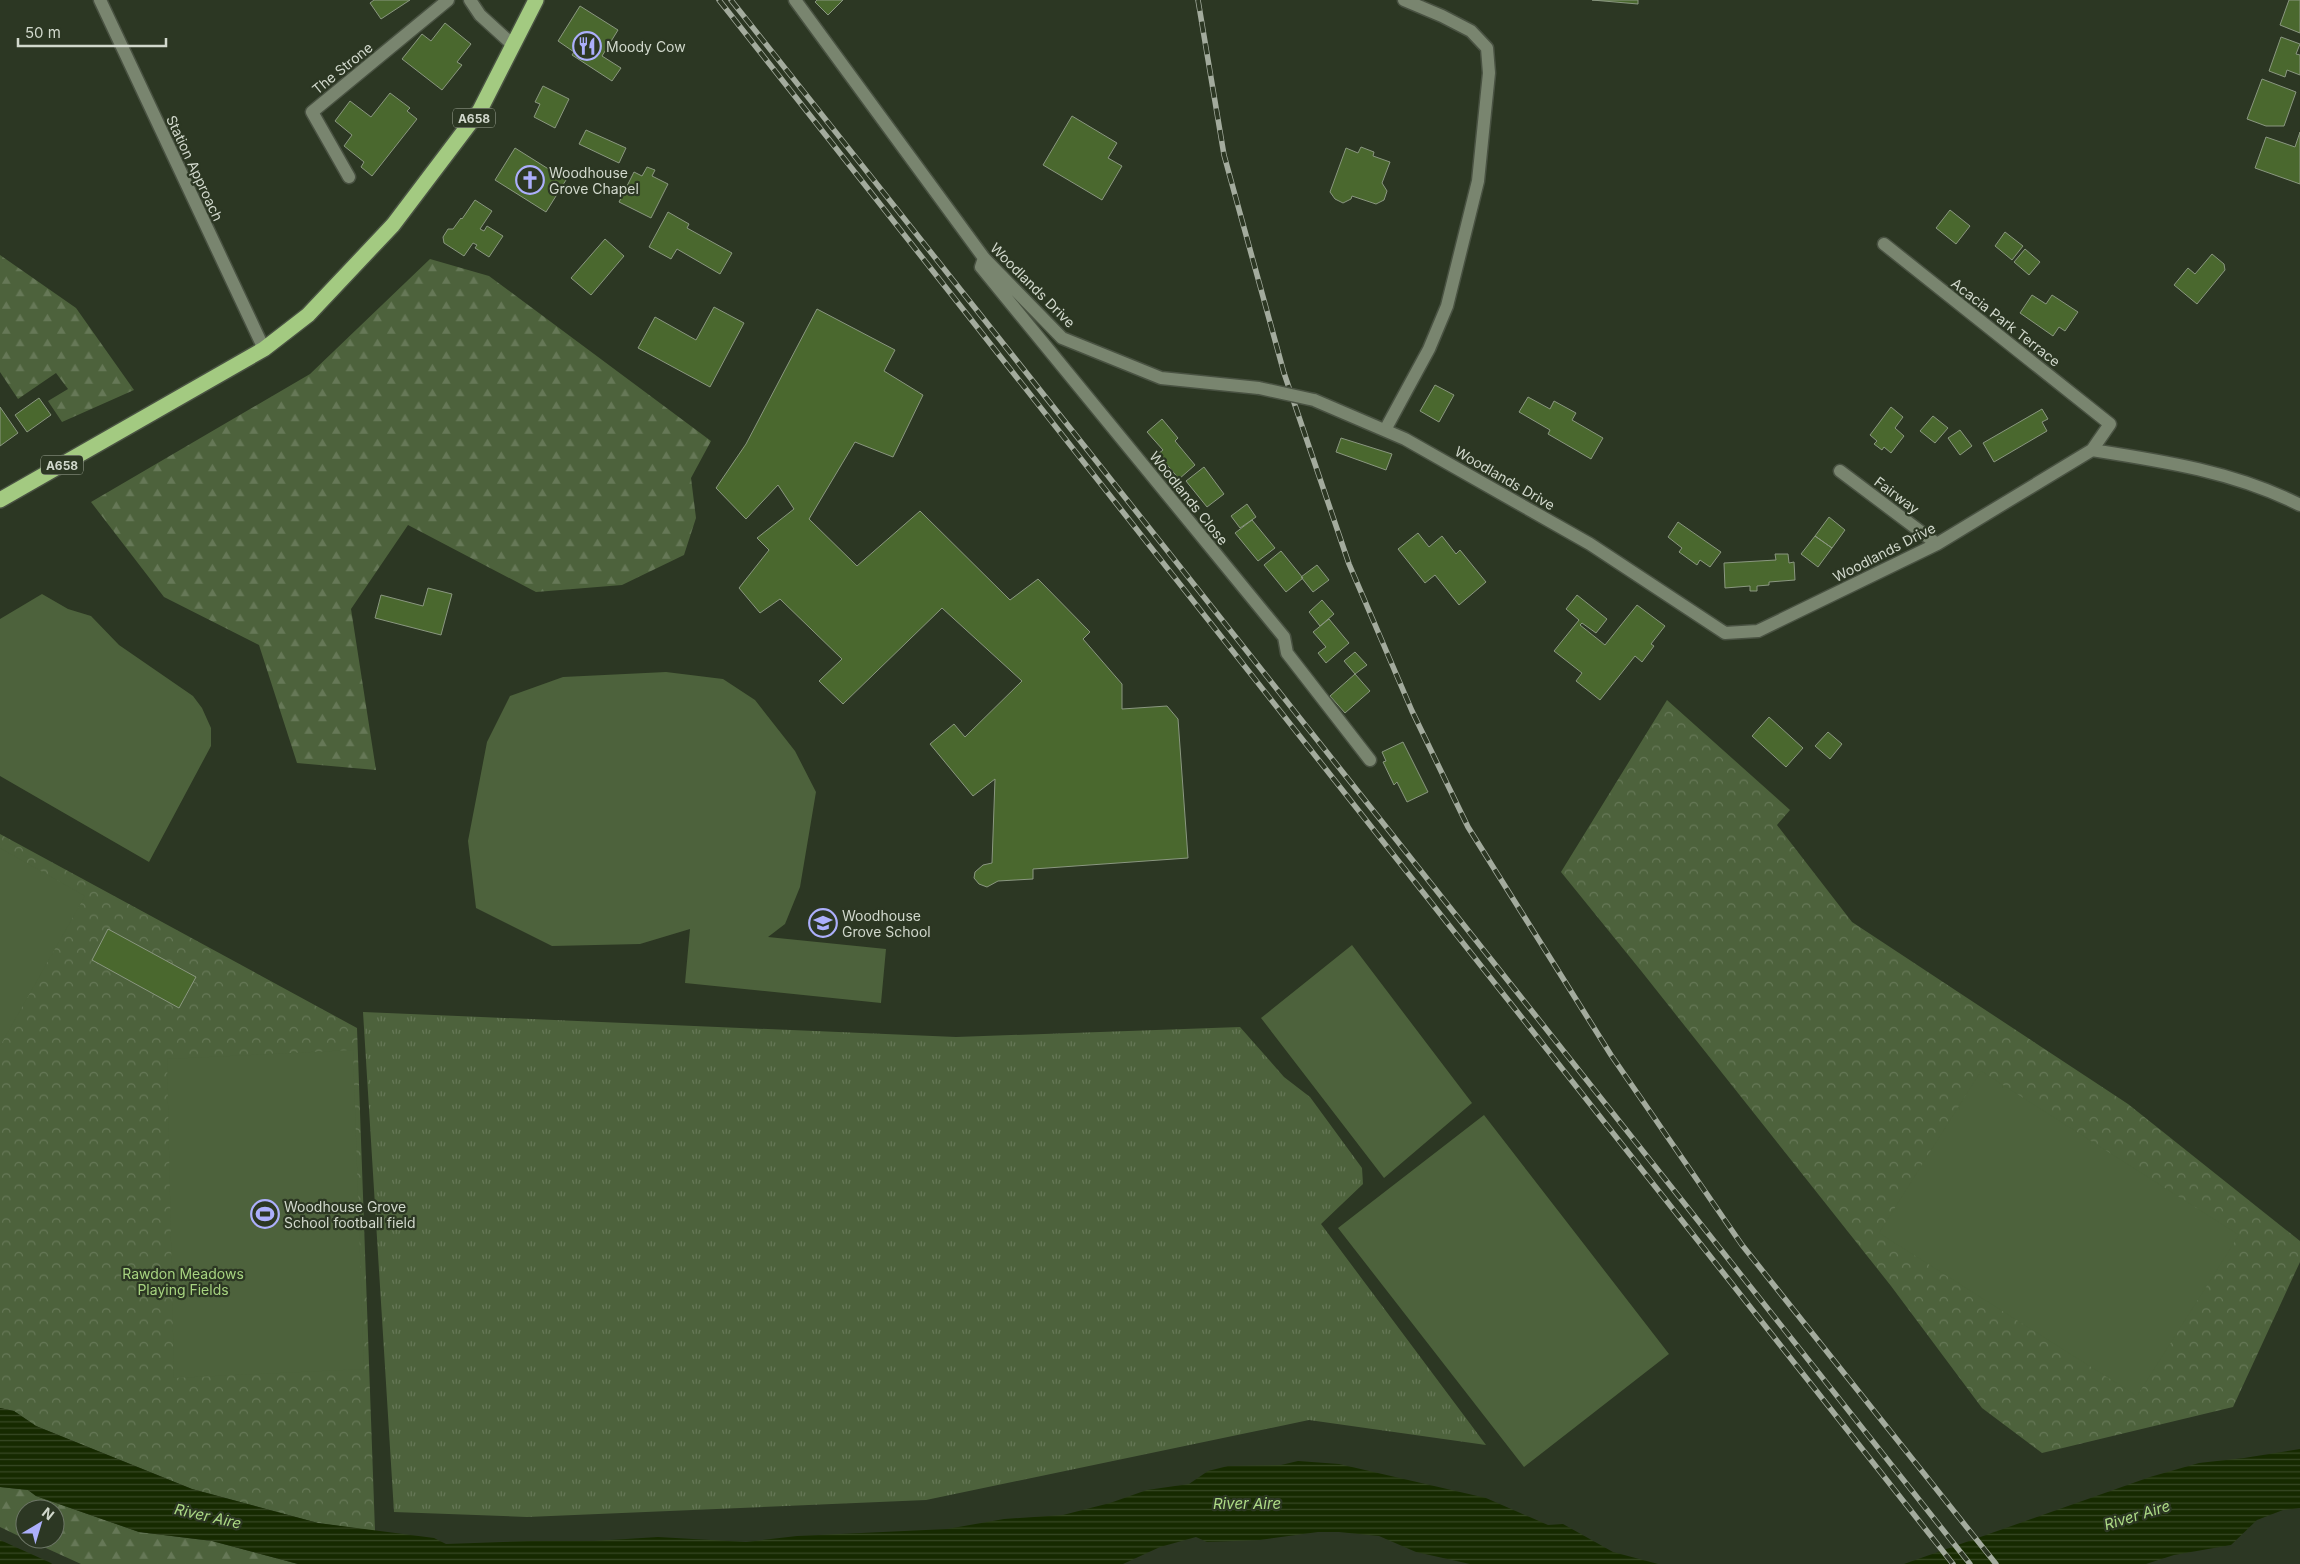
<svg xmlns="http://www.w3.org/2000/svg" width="2300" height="1564" viewBox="0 0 2300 1564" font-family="Inter,sans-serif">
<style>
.grass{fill:url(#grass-tufts)}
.forest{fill:url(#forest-firs)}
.park{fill:url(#park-crowns)}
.pitch{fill:#4d623c}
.water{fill:url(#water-rules)}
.building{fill:#4a682e;stroke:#8a9780}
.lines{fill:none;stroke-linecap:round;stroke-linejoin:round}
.minor-casing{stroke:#495242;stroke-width:15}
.highway-casing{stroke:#495242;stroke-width:18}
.minor{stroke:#79856f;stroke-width:12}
.highway{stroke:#a3ca81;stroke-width:15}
.rail-casing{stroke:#a3ab9d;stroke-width:5.5}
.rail{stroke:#2c3723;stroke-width:4;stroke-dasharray:11;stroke-linecap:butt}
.minor-bridge-casing{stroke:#495242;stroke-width:15;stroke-linecap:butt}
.minor-bridge{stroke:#79856f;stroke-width:12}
.labels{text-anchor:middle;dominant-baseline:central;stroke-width:4.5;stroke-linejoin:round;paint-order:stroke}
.shield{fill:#2c3723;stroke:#a0a899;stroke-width:1}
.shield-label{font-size:12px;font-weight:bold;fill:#d1d8cc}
.poi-label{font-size:14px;fill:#d1d8cc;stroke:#2c3723;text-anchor:start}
.street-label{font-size:14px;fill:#d1d8cc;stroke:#2c3723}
.park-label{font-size:14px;fill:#a7d480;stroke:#2c3723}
.water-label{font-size:15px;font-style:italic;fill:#acda85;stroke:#2c3723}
</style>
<defs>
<pattern id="grass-tufts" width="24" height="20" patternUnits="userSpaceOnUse" patternTransform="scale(1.25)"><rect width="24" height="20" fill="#4d623c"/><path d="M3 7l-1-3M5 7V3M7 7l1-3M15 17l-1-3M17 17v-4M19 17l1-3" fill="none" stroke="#667857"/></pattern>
<pattern id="forest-firs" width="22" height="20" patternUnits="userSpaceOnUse" patternTransform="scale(1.25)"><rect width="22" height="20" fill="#4d623c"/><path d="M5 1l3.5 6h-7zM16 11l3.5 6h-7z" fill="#667857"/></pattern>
<pattern id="park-crowns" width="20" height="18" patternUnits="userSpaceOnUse" patternTransform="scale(1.25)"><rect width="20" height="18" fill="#4d623c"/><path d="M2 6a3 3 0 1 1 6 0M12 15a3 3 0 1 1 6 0" fill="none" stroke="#667857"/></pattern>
<pattern id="water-rules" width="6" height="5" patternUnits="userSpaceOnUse" patternTransform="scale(1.25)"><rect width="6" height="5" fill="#162a00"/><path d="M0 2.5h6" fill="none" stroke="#374824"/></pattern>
</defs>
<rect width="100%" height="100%" fill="#2c3723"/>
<path class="grass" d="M363,1012L956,1037L1240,1027L1284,1077L1310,1097L1362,1168L1363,1184L1321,1224L1486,1445L1309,1420L926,1500L527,1517L394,1512Z"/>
<path class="forest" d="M0,255L76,308L134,390L62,422L48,401L68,389L56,373L18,399L0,372Z
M430,259L489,276L711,441L691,478L696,518L684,555L622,585L536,592L408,525L351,609L376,770L297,763L259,645L164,597L91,502L310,374Z
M0,1487L28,1490L36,1496L139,1532L212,1541L298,1564H81L26,1539H55V1509H25V1539L0,1527Z"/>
<path class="park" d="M1667,700L1790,810L1777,825L1852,922L2128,1104L2300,1241V1262L2233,1407L2042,1453L1982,1408L1891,1286L1642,972L1561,872Z
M0,834L357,1028L375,1531L318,1523L192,1489L36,1426L14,1411L0,1408Z"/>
<path class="pitch" d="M42,594L68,609L91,616L119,645L193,696L202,708L211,728V746L149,862L0,776V619Z
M666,672L723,679L755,700L795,751L816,792L800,887L785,924L768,937L886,949L881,1003L685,983L690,929L640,944L552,946L476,908L468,841L487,742L510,696L563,677Z
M0,848L85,896L0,1046Z
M1352,945L1472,1103L1384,1178L1261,1018Z
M353,1050L364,1369L174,1378L167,1059Z
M1981,1071L2239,1235L2137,1396L1879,1233Z
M1484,1115L1669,1354L1524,1467L1338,1228Z"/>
<path class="water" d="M0,1408L14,1411L36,1426L192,1489L318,1523L434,1538L446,1544L531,1541H594L658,1537L746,1542L797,1536L947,1529L1004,1519L1063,1515L1110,1503L1147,1490L1189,1484L1208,1471L1228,1466L1281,1465L1298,1461L1339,1464L1486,1498L1548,1525L1563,1524L1613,1552L1658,1564H1470L1416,1552L1379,1536L1339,1532H1318L1260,1540L1207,1542L1196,1537L1160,1547L1123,1564H298L212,1541L139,1532L36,1496L28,1490L0,1487Z
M2300,1449V1508L2283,1510L2257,1520L2231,1545L2174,1555L2146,1564H1904L2150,1477L2199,1463L2244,1458Z
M0,1540L51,1563L52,1564H0Z"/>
<path class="building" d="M374,0H410L381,19L370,3Z
M817,0H843L828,15L815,2Z
M1592,0H1638V4Z
M2289,0H2300V33L2280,25Z
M580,6L618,30L602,56L621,68L612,81L572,55L574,52L558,41Z
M445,23L471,44L457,62L462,65L442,90L402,59L422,34L431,41Z
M2281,37L2300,44L2296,54L2300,55V75L2287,70L2285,77L2269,71Z
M2262,79L2296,92L2284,126H2266L2247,119Z
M543,86L569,99L555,128L534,117L540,104L535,102Z
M390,93L410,108L407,111L417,119L372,176L361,167L364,162L344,146L352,135L335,121L350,101L371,117Z
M1072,116L1117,143L1108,158L1122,166L1102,200L1043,165Z
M586,130L626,148L619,163L579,144Z
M2300,132V184L2255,168L2266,137L2295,147Z
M1361,147L1374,152L1373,156L1390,162L1382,183L1387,191L1384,200L1376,204L1352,196L1351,199L1343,203L1335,199L1330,192L1346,148L1358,153Z
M515,148L566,180L546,212L495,180Z
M647,167L655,170L652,176L668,184L651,218L619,202L634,172L642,176Z
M475,200L492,211L480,229L484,231L487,226L503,236L489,257L475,248L477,245L473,243L464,256L444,243L443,237L448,229H453L461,218L462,219Z
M1950,210L1970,226L1956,244L1936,228Z
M668,212L689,224L687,228L732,253L720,274L677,249L671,259L649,247Z
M2005,232L2023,246L2012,260L1995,246Z
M605,239L624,256L591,295L571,278Z
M2025,249L2040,262L2029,275L2014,262Z
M2212,254L2224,264L2225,270L2197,304L2174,285L2188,268L2195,274Z
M2032,295L2046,304L2052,295L2078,312L2065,331L2059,327L2053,336L2020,313Z
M714,307L744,323L710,387L638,348L655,317L696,340Z
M817,309L895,350L884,371L923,395L893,457L855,442L809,519L857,566L920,511L1010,600L1038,579L1090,632L1083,639L1122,684V709L1167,706L1178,719L1188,858L1033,869V879L998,881L987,887L979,884L974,878L975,872L983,865L992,863L995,779L973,796L930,744L954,724L965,737L1022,681L942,608L843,704L819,681L842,659L780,599L760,613L739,588L769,550L757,538L794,509L778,485L746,519L716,488L746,444Z
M1435,385L1454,395L1439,422L1420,411Z
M1528,397L1550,409L1554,401L1576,413L1572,420L1603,438L1591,459L1548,434L1550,430L1519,412Z
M39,398L51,415L27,432L15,415Z
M0,407L18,433L0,446Z
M1891,407L1903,417L1895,428L1904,436L1891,453L1884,447L1882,450L1874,444L1877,441L1870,435Z
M2042,409L2048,419L2042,422L2047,431L1994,462L1983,443Z
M1933,416L1948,428L1935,443L1920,431Z
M1162,419L1178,438L1175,441L1195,465L1179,479L1158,454L1163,450L1147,432Z
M1960,430L1972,446L1960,455L1948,438Z
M1341,438L1392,454L1386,470L1336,452Z
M1204,467L1224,494L1207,507L1186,481Z
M1247,504L1256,517L1240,528L1231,516Z
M1829,517L1845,530L1832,548L1815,536Z
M1252,520L1275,548L1258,561L1235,533Z
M1678,522L1721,552L1710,567L1700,560L1697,565L1679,552L1682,548L1668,537Z
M1418,533L1429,547L1442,536L1456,554L1460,550L1486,582L1459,605L1435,575L1425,583L1398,549Z
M1815,536L1832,548L1818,567L1801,554Z
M1281,551L1303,578L1286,592L1264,565Z
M1775,554H1788L1789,563L1794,562L1795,580L1769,582V585L1757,586V591H1750V586L1725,588L1724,563L1776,560Z
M1317,565L1329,580L1313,592L1301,577Z
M428,588L452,594L441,635L375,618L381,595L423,606Z
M1577,595L1607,619L1596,633L1582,623L1580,625L1605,645L1637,605L1665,626L1651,644L1654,646L1642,662L1635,656L1600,700L1576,681L1582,673L1554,651L1579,620L1566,609Z
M1322,600L1334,614L1320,626L1309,612Z
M1329,619L1349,643L1326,663L1318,653L1326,647L1313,632Z
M1355,652L1367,665L1355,674L1344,661Z
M1355,674L1370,691L1345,713L1330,696Z
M1769,717L1803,748L1786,767L1752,736Z
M1828,732L1842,744L1830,759L1815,746Z
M1403,742L1428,792L1407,802L1397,782L1394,785L1383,762L1386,761L1382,752Z
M108,929L196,977L179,1008L92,960Z"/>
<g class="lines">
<defs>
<path id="minor" d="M100,0L264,349
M470,0L480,15L513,45
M795,0L984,258L1062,338L1161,378L1259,388
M349,177L312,112L448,0
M1884,244L2110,424L2092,450
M984,258L981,267L1284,637L1287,653L1370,760
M1314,400L1405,439L1590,544L1725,633L1758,631L1937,544L2092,450C2163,461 2235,472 2300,505
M1385,430L1429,349L1447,306L1478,181L1489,73L1487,48L1471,31L1442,16L1404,0
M1840,471L1937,544"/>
<path id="highway" d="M0,500L264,349L308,315L393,225L480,110L536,0"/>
</defs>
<use href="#minor" class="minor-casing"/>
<use href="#highway" class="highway-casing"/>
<use href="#minor" class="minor"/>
<use href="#highway" class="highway"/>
<defs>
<path id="rail" d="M719,0L1953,1564
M731,0L1970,1564
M1198,0L1224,155L1284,373L1349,564L1412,711L1468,827L1611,1055L1742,1245L1996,1564"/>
</defs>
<use href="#rail" class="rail-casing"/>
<use href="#rail" class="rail"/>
<defs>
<path id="minor-bridge" d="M1259,388L1314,400"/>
</defs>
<use href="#minor-bridge" class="minor-bridge-casing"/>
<use href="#minor-bridge" class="minor-bridge"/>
</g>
<defs>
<symbol id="restaurant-ring" viewBox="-11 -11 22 22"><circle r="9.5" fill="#2c3723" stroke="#acaffb" stroke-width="1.5"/><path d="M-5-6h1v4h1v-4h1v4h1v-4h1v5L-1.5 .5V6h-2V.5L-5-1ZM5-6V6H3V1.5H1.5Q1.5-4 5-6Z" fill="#acaffb"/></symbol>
<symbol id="church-ring" viewBox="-11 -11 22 22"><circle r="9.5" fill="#2c3723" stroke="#acaffb" stroke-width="1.5"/><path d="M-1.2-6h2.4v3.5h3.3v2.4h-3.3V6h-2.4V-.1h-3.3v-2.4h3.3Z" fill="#acaffb"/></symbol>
<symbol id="school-ring" viewBox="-11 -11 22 22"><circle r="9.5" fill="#2c3723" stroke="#acaffb" stroke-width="1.5"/><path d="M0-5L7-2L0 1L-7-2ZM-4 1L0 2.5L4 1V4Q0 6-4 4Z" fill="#acaffb"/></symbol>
<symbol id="stadium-ring" viewBox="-11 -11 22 22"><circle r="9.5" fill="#2c3723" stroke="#acaffb" stroke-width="1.5"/><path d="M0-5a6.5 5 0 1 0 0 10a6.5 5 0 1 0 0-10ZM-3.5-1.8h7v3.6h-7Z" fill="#acaffb"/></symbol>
</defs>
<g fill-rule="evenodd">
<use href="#restaurant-ring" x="571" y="30" width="32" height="32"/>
<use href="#church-ring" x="514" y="164" width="32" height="32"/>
<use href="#school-ring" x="807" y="907" width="32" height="32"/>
<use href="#stadium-ring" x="249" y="1198" width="32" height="32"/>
</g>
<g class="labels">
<g class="shield">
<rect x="453" y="108.5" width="42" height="19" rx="4"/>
<rect x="41" y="455.5" width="42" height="19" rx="4"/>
</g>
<g class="shield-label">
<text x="474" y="118">A658</text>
<text x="62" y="465">A658</text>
</g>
<g class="poi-label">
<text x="606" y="46">Moody Cow</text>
<text x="549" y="172">Woodhouse<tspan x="549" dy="16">Grove Chapel</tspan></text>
<text x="842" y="915">Woodhouse<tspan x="842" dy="16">Grove School</tspan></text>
<text x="284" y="1206">Woodhouse Grove<tspan x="284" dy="16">School football field</tspan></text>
</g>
<g class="street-label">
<text transform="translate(342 68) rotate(-39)">The Strone</text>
<text transform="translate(195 168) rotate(65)">Station Approach</text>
<text transform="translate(1033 285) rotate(45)">Woodlands Drive</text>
<text transform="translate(2006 322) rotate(38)">Acacia Park Terrace</text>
<text transform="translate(1505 478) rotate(30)">Woodlands Drive</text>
<text transform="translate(1897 495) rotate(37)">Fairway</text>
<text transform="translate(1189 498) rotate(51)">Woodlands Close</text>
<text transform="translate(1884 552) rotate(-27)">Woodlands Drive</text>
</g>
<g class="park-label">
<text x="183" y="1273">Rawdon Meadows<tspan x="183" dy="16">Playing Fields</tspan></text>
</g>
<g class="water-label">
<text x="1247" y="1503">River Aire</text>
<text transform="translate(2137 1515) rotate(-17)">River Aire</text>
<text transform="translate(208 1516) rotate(13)">River Aire</text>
</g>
</g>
<g transform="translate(40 1524) rotate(38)"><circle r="24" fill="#2c3723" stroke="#6e7767"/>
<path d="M0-4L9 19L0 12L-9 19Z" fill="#acaffb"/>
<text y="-8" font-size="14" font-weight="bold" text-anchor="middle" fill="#d1d8cc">N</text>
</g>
<path d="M18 38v8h148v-8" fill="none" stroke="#d1d8cc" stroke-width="2.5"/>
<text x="25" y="38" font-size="15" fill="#d1d8cc" stroke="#2c3723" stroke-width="4" paint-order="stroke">50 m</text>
</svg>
